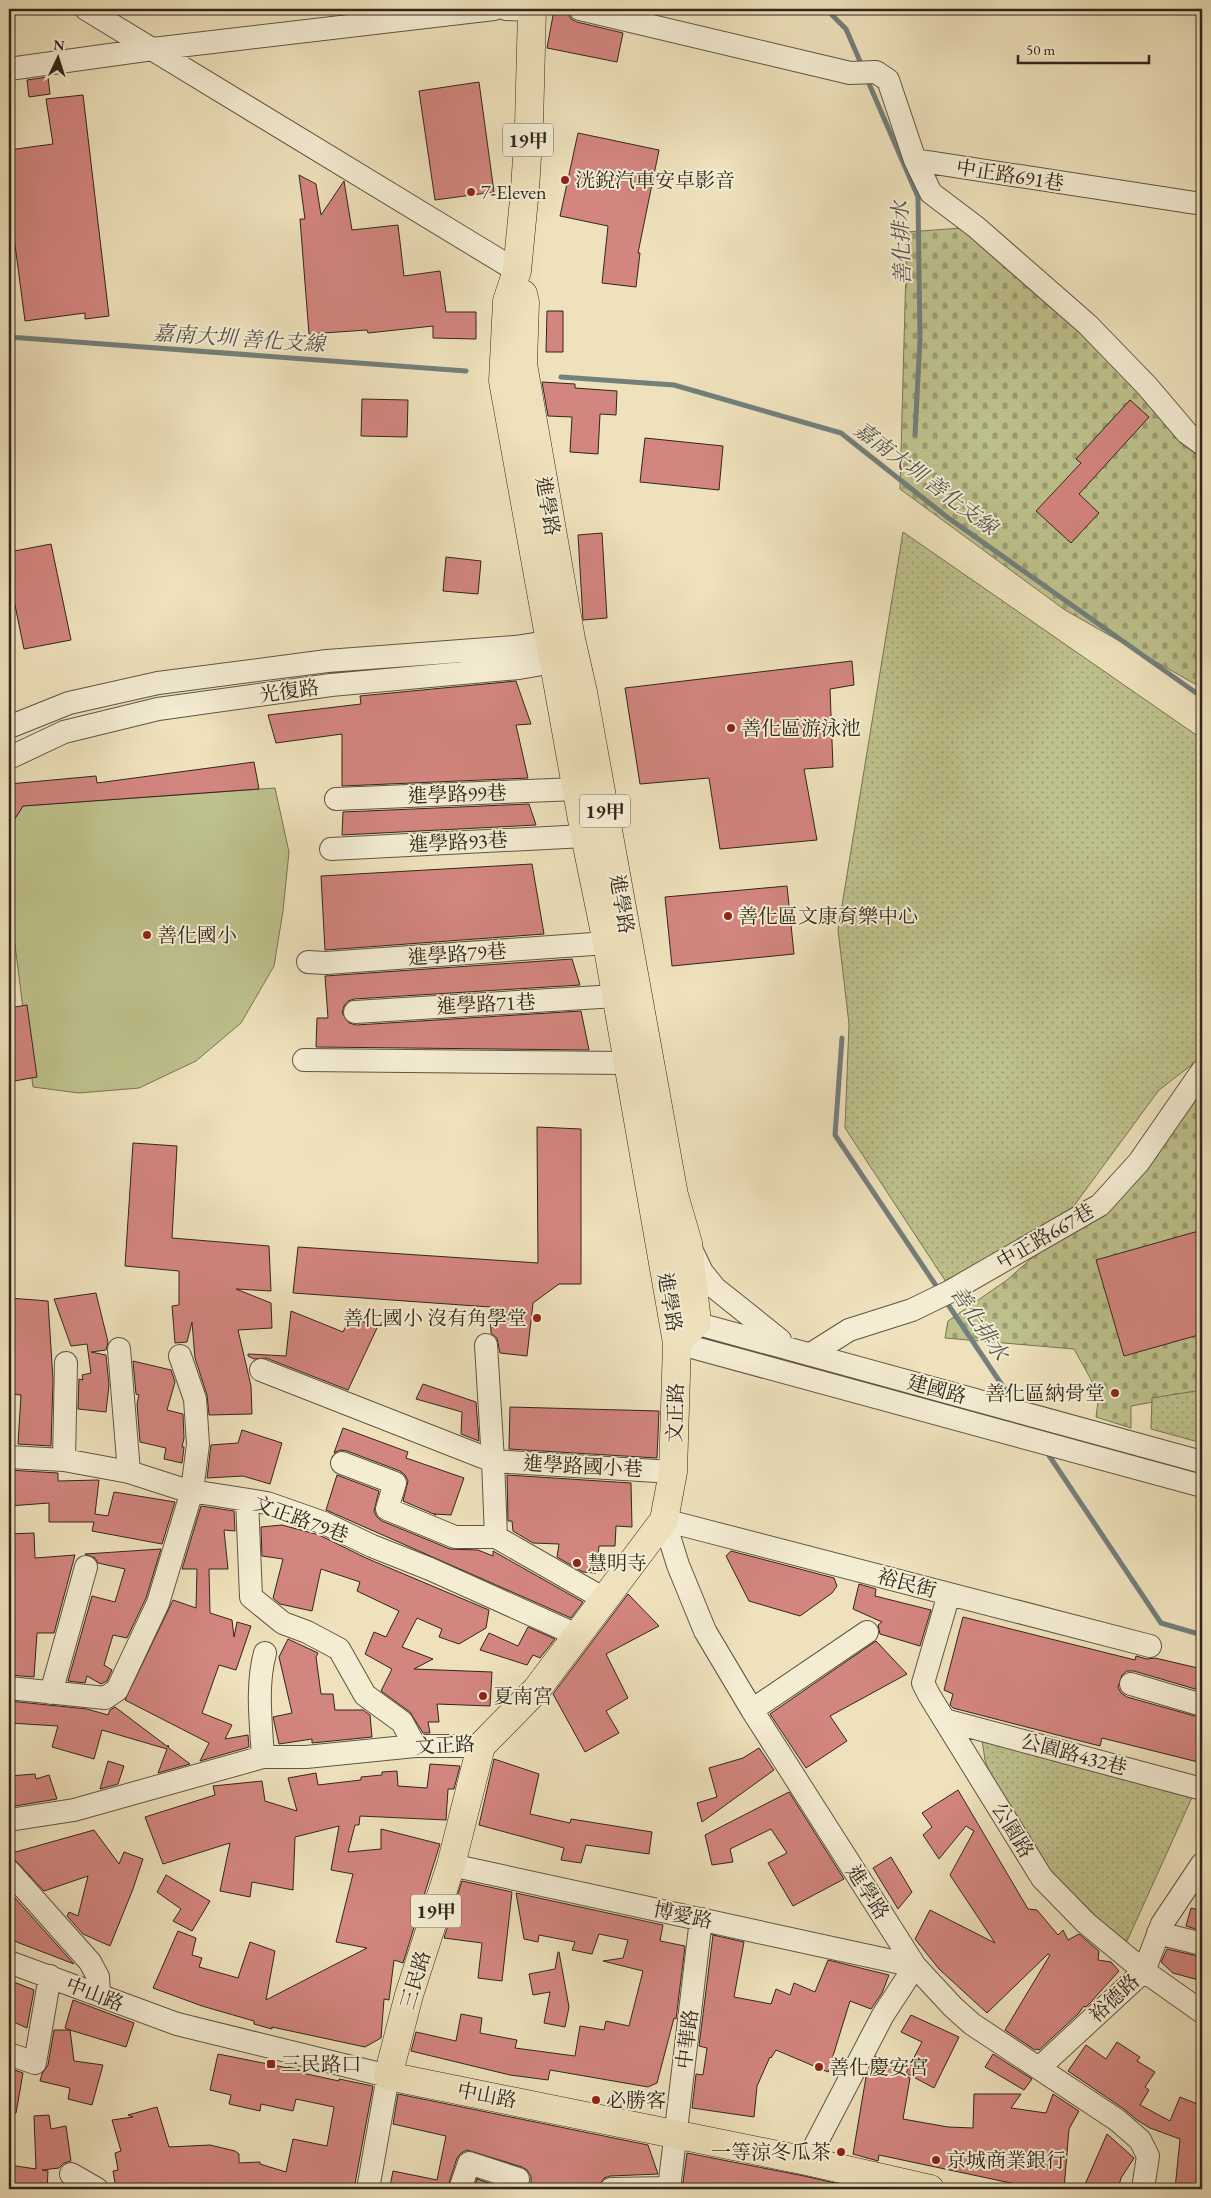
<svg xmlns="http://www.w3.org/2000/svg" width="1211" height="2198" viewBox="0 0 1211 2198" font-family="'EB Garamond','Noto Serif TC',serif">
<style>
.grass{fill:#bec18c;stroke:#777454}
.cemetery{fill:url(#cemetery-stones);stroke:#777454}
.park{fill:url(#park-dots);stroke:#777454}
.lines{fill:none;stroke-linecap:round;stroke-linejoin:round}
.stream{stroke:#727f7b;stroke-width:5}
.building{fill:#d3857f;stroke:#30261d}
.minor-casing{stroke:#605544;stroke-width:24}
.major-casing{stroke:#30261d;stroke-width:29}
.minor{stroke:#f4ecd3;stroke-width:22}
.major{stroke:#eee1bb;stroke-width:28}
.poi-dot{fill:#8f2418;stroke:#f4ecd3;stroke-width:2}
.labels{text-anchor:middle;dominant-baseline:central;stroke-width:4;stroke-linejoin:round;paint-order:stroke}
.shield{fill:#f4ecd3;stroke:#6b6154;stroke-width:1}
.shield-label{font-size:19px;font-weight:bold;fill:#30261d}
.street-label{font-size:20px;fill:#30261d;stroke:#f4ecd3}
.poi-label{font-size:20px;fill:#30261d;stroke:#f4ecd3;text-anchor:start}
.water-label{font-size:21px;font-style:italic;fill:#51534c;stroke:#f4ecd3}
</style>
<defs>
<pattern id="cemetery-stones" width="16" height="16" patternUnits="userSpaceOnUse" patternTransform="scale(1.25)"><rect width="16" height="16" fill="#bec18c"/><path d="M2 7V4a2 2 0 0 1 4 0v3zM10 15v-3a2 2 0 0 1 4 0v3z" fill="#9b9d72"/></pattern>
<pattern id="park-dots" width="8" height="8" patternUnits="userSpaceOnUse" patternTransform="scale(1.25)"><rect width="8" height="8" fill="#bec18c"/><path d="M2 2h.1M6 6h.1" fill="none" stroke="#9b9d72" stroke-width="1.8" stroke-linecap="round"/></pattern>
</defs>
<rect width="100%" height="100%" fill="#eee1bb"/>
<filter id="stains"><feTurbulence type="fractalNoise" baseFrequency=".004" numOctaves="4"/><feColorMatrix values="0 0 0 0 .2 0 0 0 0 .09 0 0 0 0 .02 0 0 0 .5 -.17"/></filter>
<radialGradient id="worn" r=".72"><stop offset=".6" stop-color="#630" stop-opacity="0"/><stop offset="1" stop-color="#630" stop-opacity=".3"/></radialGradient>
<path class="grass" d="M275,788L289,852L283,911L274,966L241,1023L196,1061L139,1088L79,1093L33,1087L9,898V828L23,806Z"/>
<path class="cemetery" d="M976,227L1202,444V688L1065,610L900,489L907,232Z
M1202,1084V1393L1131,1406V1428L1096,1417L1099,1394L1074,1349L945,1338L948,1321L1007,1280L1099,1199Z"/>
<path class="park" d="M903,532L1202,739V1057L1159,1090L1073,1207L952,1291L845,1128L849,1024L838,930Z
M1202,1390V1443L1151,1429L1152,1398Z
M982,1740L1199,1782L1127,1941L1097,1923L1060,1887L993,1783L985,1760Z"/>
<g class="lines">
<path class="stream" d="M833,9L832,15L846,29L862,66
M867,79L918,197L920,339L915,435
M9,337L466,371
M561,377L674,385L841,433L947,517L1202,697
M842,1038L835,1135L939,1290
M945,1300L1014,1403
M1046,1451L1161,1623L1202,1635"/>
</g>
<path class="building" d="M554,10L568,13L571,19L577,22L623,33L617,62L547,48Z
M48,77L50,94L29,97L27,80Z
M479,82L494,192L435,200L419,91Z
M83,95L109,316L85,319V313L25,321L9,199V150L53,144L46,99Z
M578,133L659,150L638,253H640L636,287L602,283L608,226L560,216Z
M299,175L316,184L321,215L344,181L352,230L398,225L404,276L440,271L446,312H476V339L433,338V326L368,333L367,330L309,334L300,219H305Z
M547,311H563V352H546Z
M542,382L575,384V388L617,391L616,415L600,414L598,454L570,452L572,417L548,416Z
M362,399L408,400L407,437L361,436Z
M1130,400L1149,417L1079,494L1099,513L1071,543L1036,511L1081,463L1076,459Z
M645,438L723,446L719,490L640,482Z
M602,533L607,618L583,620L578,535Z
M51,544L71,640L24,649L9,576V552Z
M446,557L481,561L478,594L443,591Z
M852,661L854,685L830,689L833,767L804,769L817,840L720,849L709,778L640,784L625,688Z
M516,681L531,724L516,725L528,778L342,786V734L276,743L268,715L361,704L360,696Z
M254,762L259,789L23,806L9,828V784L96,776L97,783Z
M529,804L536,825L342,835L343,812Z
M532,864L544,934L325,950L321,876Z
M787,886L794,954L672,966L665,897Z
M572,959L580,985L354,999L348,1001L344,1006L342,1013L349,1023L356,1025L581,1011L589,1050L316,1047L317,1018H328L325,976Z
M27,1005L37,1077L9,1082V1008Z
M537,1127L581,1129V1284H559L533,1303L527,1356L500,1353L497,1338L491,1333L490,1307L293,1293L298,1247L538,1263Z
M133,1143L177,1146L172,1238L269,1246L271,1291L236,1289L271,1303L272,1328L238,1330L251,1386L252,1414L209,1415L207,1395L195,1358L192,1322L187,1342L175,1343L172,1306L179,1305V1271L125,1266Z
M1202,1230V1334L1124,1356L1096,1260Z
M96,1293L108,1342L106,1350L91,1352L106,1355L109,1385L106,1412L78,1409L79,1379L83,1380L82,1375L91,1373L87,1344L71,1346L54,1299Z
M9,1298L48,1301L53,1380L51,1446L18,1444L21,1395L9,1394Z
M291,1311L343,1332L351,1316L377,1328L348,1390L266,1358L254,1359L248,1356V1354L286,1356Z
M133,1361L171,1370L175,1382L167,1410L183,1414L184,1438L182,1447H184L182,1463L164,1459L166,1448L140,1442L137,1404L139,1395L136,1394Z
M423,1384L476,1402L479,1441L461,1434L462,1412L416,1399Z
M510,1407L659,1411L657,1458L509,1449Z
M343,1428L408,1452L406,1458L464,1478L451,1515L434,1514L436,1515L403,1501L408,1481L405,1475L400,1471L347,1451L340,1450L334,1453Z
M242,1430L282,1443L270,1484L243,1476L207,1478L211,1445L238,1443Z
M9,1470L58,1473V1481L99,1480L95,1514L108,1516L114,1492L175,1502L162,1544L92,1531L94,1522H49V1503L9,1506Z
M337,1475L379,1491L374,1511L377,1517L382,1521L450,1549L478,1550L493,1556V1551L583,1602L571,1618L326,1510Z
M507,1475L631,1483L632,1527L616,1526L615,1546H599L596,1573L583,1572L557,1557L559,1544L533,1543L513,1531L512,1521H508Z
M201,1506L234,1511L235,1531L224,1530L228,1569H209L210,1613L232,1620L234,1637L237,1622L251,1626L236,1670L219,1665L202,1713L232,1725L225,1739L248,1735L249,1747L200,1761L209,1743L125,1700L173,1600L196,1608L197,1569H182Z
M282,1525L319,1535L366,1558L489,1610L486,1628L459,1644L439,1637L442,1629L417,1618L402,1647L433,1659L414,1669L492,1672L490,1706L437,1704L439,1722H428L430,1733H423L410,1712L381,1691L392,1669L365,1654L374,1632L386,1637L399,1611L357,1591L360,1582L321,1569L312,1611L280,1604L273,1598L283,1559L262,1556L261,1527Z
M34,1533L35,1558L75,1555L54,1633H37L34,1677L9,1675V1534Z
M161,1549L146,1598L127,1638L113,1635L104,1665L112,1670L107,1681L101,1684L87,1676L85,1683L68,1681L92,1596L115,1602L125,1569L98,1563L95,1558L85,1554Z
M731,1551L834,1578L837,1586L832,1593L800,1616L749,1601L726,1556Z
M859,1584L876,1589L875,1596L931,1610L920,1646L880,1634L878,1625L882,1622L853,1609Z
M628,1594L659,1626L606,1654L628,1698L606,1711L619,1733L585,1752L553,1694Z
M963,1617L1135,1660L1136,1656L1147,1659L1155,1658L1202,1669V1691L1134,1671H1127L1122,1675L1118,1687L1121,1693L1127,1697L1202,1718V1763L1102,1738L1100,1746L953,1708L950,1705L953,1694L944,1690Z
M528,1627L555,1639L540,1658L533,1655L527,1665L480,1650L489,1633L518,1646Z
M288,1639L318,1653L316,1657L321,1694H333L335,1710H363L370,1715L372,1737L312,1743V1739L279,1744L273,1717L292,1713L279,1657Z
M876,1641L907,1674L830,1716L847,1741L806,1768L770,1714Z
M9,1701L87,1709L108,1715L110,1710L115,1707L168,1747V1745L169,1748L190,1764L158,1773L167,1749L102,1730L94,1759L52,1747L58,1726L9,1723Z
M759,1748L774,1770L702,1822L697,1803L717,1797L709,1768L743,1758Z
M494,1759L539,1774L530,1814L570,1823L571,1819L652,1832L649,1854L586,1845L581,1863L561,1860L564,1848L479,1825Z
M108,1761L124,1766L118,1784L100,1789Z
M430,1764L460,1766L454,1789H448L446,1820L360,1816L359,1825H355L348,1852L381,1849V1829L440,1844L403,1963L394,1960L389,2000L384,1999L381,2038L365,2047L272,2027V2029L254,2024V2021L202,2006L153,1988L178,1931L196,1938L192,1955L202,1958L199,1967L238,1978L250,1942L275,1951L266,2000L367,1948L336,1942L353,1874L331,1870L339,1826L295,1837L293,1890L252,1882L250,1897L220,1891L230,1843L163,1864L145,1817L215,1795L213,1786L262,1781L265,1801L297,1811L288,1778L316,1773L318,1785L361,1780V1777L382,1775V1772L397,1771L398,1786L427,1788Z
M35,1774L36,1779L49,1775L57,1799L9,1807V1776Z
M958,1790L1028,1909L1037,1910L1058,1935L1063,1930L1068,1940L1079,1934L1099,1951L1098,1960L1111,1962L1119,1971L1090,2003L1086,2007L1084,2006L1078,2014L1039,2050L1037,2049L1035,2050L1005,2030L1050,1955L1048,1954L987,2013L939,1969L915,1939L930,1910L995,1943L950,1875L974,1831L966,1826L939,1859L923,1835L932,1827L922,1813Z
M789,1792L844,1879L793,1906L768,1863L787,1853L771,1829L730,1849L733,1862L712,1865L705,1835Z
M94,1830L119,1864L124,1852L143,1859L133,1889L110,1946L83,1934L67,1916L69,1912L78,1916L88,1876L44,1891L15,1860L12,1853Z
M891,1857L912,1892L898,1909L873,1868Z
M166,1875L210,1901L192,1931L173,1921L181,1909L157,1892Z
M462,1881L512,1892L502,1981L478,1978L482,1943L444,1938Z
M516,1893L663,1925L660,1941L685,1946L676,2019L674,2018L657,2083L648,2087L550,2070L548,2080L510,2075L411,2051L416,2032L456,2041L461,2014L482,2018L480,2033L517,2040L515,2048L575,2056L580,2026L604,2030L606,2021L629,2026L643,1971L603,1961L623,1958L628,1940L599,1934L592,1954L572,1950L575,1942L539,1935L538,1942L524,1939Z
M15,1898L74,1964L9,1939V1903L14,1904Z
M1191,1908L1202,1911V1931L1186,1926Z
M713,1935L744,1942L734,1997L771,2004L776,1989L790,1995L794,1983L815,1992L828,1960L889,1975L882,1993L871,2009L850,2001L828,2072L776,2050L771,2058L770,2057L757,2086L754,2117L692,2108L696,2074L703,2075L707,2048L699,2046Z
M1167,1949L1202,1957V1981L1173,1973L1161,1962Z
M558,1952H559L569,2007L565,2027L544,2023L550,1992L533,1995L529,1974L555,1969Z
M9,1980L34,1990L27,2028L9,2020Z
M73,2000L134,2023L126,2047L70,2030L74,2061L103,2065L92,2105L68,2099L70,2088L40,2081L42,2074L48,2065L54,2030H70L65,2028Z
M911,2015L959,2037L934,2088L906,2073L922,2042L901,2032Z
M1117,2042L1140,2057L1137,2061L1155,2072L1145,2087L1149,2090L1140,2105L1170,2121L1180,2097L1202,2106V2189H1175L1180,2139L1150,2128L1137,2120L1124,2109L1068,2071L1086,2045L1106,2059Z
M218,2054L288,2068V2067L303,2070L302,2073L339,2081V2079L373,2086L354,2189H164V2186L116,2189L113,2171L118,2170L115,2153L121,2151L112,2120L133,2117L128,2115L157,2107L169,2147L210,2145L235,2151L239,2154V2163L260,2162V2164L286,2172L293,2139L327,2146L334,2107L296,2099L293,2111L261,2104L260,2111L229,2104L231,2095L210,2090Z
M993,2054L1032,2079L1024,2090L985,2067Z
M876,2056L910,2078L903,2119L948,2127L973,2128L974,2094H1021L1011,2108L1046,2113L1053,2094L1079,2111L1069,2129L1064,2189H1039L879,2155L878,2161L853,2154L866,2077Z
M9,2068L23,2073L16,2113H9Z
M398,2094L648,2145L658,2174L610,2176L604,2178L599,2186L580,2189H526L531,2183V2176L527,2170L522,2167L467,2150L461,2153L457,2158L447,2189H402L390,2186L393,2171L437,2180L446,2136L393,2124Z
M49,2115L51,2129L66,2126L71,2161L64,2163L59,2168L42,2170L48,2171L47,2189H16L17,2185L9,2184V2165L36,2169L34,2116Z
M1107,2134L1134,2158L1121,2178L1118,2189H1083Z
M687,2153L804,2176L861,2189H682Z
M477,2179L507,2189H474Z"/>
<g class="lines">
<defs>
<path id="minor" d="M86,9L517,271
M506,9L532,10
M580,9L850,73L876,72L888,80L915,160L1202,204
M9,69L153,49L494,9
M915,160L931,193L976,227L1088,325L1147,386L1187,433L1202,444
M9,727L69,703L158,683L327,661L515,647L567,639
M9,758L64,732L158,709L331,685L519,668L571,659
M336,799L577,789
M331,849L585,836
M308,962L326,963L607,943
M355,1012L616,996
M304,1060L628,1063
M692,1251L702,1272L715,1288L780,1340
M680,1319L1202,1462
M677,1343L1202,1486
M486,1345L493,1461L496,1537L606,1600
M119,1349L129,1472
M811,1354L849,1330L912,1310L949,1292L1100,1205L1139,1162L1202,1071
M261,1370L493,1461L673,1472
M9,1457L64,1460L129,1472L185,1490L267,1503L324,1523L372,1546L430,1569L579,1636
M64,1460L66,1363
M342,1463L395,1483L387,1509L455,1537H496
M247,1500L251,1597L283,1623L307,1632L339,1649L365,1695L402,1722L415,1746
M664,1520L678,1565L705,1631L752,1710L915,1966L953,2007L972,2024L1117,2120L1140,2140L1148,2156L1143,2189
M664,1520L1150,1646
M949,1594L923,1683L929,1695L1042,1878L1086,1923L1144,1971L1202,2012
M1131,1684L1202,1705
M9,1688L105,1698L117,1690L158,1603L192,1491L198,1444L195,1399L180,1356
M51,1693L86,1567
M752,1710L867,1632
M945,1720L1202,1789
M263,1757C261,1724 256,1686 265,1653
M9,1820L74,1810L263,1757H306L415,1746H481
M451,1865L915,1966L883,2015L807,2161
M9,1871L90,1962L98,1977L99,1994
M1158,1933L1202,1944
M9,1962L177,2024L388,2076L368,2189
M9,2054L35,2063L50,1976
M1039,2068L1144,1971L1162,1924L1202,1864
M71,2174L97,2189
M460,2189L469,2163L518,2179
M611,2189L669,2188
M669,2189L701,1919"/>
<path id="major" d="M532,9L529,125L525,189L517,271L507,301L503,381L585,836L607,943L677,1343L673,1472L664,1520L537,1689L481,1746L451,1865L409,1995L388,2076L807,2161L930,2189
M523,294L525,302L523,364L571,639L583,692L674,1195L688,1243L697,1322L677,1343"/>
</defs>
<use href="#minor" class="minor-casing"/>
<use href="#major" class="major-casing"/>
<use href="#minor" class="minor"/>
<use href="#major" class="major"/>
</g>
<g class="poi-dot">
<circle cx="565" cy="180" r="5"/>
<circle cx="471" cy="192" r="5"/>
<circle cx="731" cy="728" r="5"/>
<circle cx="728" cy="916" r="5"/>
<circle cx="147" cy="935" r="5"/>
<circle cx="537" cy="1318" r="5"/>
<circle cx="1115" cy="1393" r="5"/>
<circle cx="577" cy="1563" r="5"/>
<circle cx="483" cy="1696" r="5"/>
<rect x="266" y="2059" width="10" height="10" rx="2.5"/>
<circle cx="819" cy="2067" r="5"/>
<circle cx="596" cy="2100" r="5"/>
<circle cx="841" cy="2152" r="5"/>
<circle cx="936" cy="2160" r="5"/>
</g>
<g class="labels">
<g class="shield">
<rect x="503" y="123.5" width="50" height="33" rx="4"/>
<rect x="580" y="794.5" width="50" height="33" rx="4"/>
<rect x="411" y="1894.5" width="50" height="33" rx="4"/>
</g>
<g class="shield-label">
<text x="528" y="140">19甲</text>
<text x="605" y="811">19甲</text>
<text x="436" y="1911">19甲</text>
</g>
<g class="street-label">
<text transform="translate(1010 175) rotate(9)">中正路691巷</text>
<text transform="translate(548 506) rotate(80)">進學路</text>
<text transform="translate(289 691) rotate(-8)">光復路</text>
<text transform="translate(457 794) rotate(-2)">進學路99巷</text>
<text transform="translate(458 842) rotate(-3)">進學路93巷</text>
<text transform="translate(622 904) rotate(80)">進學路</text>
<text transform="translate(457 954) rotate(-4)">進學路79巷</text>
<text transform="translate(486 1004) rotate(-3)">進學路71巷</text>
<text transform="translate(1045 1236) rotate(-30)">中正路667巷</text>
<text transform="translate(670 1302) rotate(80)">進學路</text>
<text transform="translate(937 1389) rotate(15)">建國路</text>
<text transform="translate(675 1413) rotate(-88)">文正路</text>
<text transform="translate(583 1466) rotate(3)">進學路國小巷</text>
<text transform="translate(301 1519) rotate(20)">文正路79巷</text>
<text transform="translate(907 1583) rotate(15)">裕民街</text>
<text transform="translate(445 1745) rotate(-3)">文正路</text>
<text transform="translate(1074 1754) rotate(15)">公園路432巷</text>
<text transform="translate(1013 1830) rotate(59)">公園路</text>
<text transform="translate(868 1892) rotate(57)">進學路</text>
<text transform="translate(683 1915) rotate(12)">博愛路</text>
<text transform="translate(415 1980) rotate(-73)">三民路</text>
<text transform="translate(95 1994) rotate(21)">中山路</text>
<text transform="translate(1114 1998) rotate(-43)">裕德路</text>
<text transform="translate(687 2039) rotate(-83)">中華路</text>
<text transform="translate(487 2095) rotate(11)">中山路</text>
</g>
<g class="poi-label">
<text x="575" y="180">洸銳汽車安卓影音</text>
<text x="481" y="192">7-Eleven</text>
<text x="741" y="728">善化區游泳池</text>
<text x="738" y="916">善化區文康育樂中心</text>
<text x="157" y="935">善化國小</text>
<text x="527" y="1318" text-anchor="end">善化國小 沒有角學堂</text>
<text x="1105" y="1393" text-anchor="end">善化區納骨堂</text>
<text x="587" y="1563">慧明寺</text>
<text x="493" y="1696">夏南宮</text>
<text x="281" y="2064">三民路口</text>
<text x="829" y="2067">善化慶安宮</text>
<text x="606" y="2100">必勝客</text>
<text x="831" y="2152" text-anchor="end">一等涼冬瓜茶</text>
<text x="946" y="2160">京城商業銀行</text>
</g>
<g class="water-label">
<text transform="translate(901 243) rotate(-92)">善化排水</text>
<text transform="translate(239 338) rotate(4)">嘉南大圳 善化支線</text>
<text transform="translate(926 478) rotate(37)">嘉南大圳 善化支線</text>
<text transform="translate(980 1323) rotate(56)">善化排水</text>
</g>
</g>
<rect width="1211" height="2198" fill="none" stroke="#eee1bb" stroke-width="30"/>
<rect x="10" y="10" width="1191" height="2178" fill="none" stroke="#30261d" stroke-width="2.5"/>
<rect x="15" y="15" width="1181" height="2168" fill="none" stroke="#30261d"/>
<g transform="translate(58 58) rotate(4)" stroke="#f4ecd3" stroke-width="4" paint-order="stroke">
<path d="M0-4L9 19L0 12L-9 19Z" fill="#30261d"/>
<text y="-8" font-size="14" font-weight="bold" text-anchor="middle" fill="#30261d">N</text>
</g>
<path d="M1018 55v8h131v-8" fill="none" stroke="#30261d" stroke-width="2.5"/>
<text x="1026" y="55" font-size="15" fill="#30261d" stroke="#f4ecd3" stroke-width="4" paint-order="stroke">50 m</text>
<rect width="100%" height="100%" filter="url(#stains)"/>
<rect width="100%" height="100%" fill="url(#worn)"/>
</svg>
